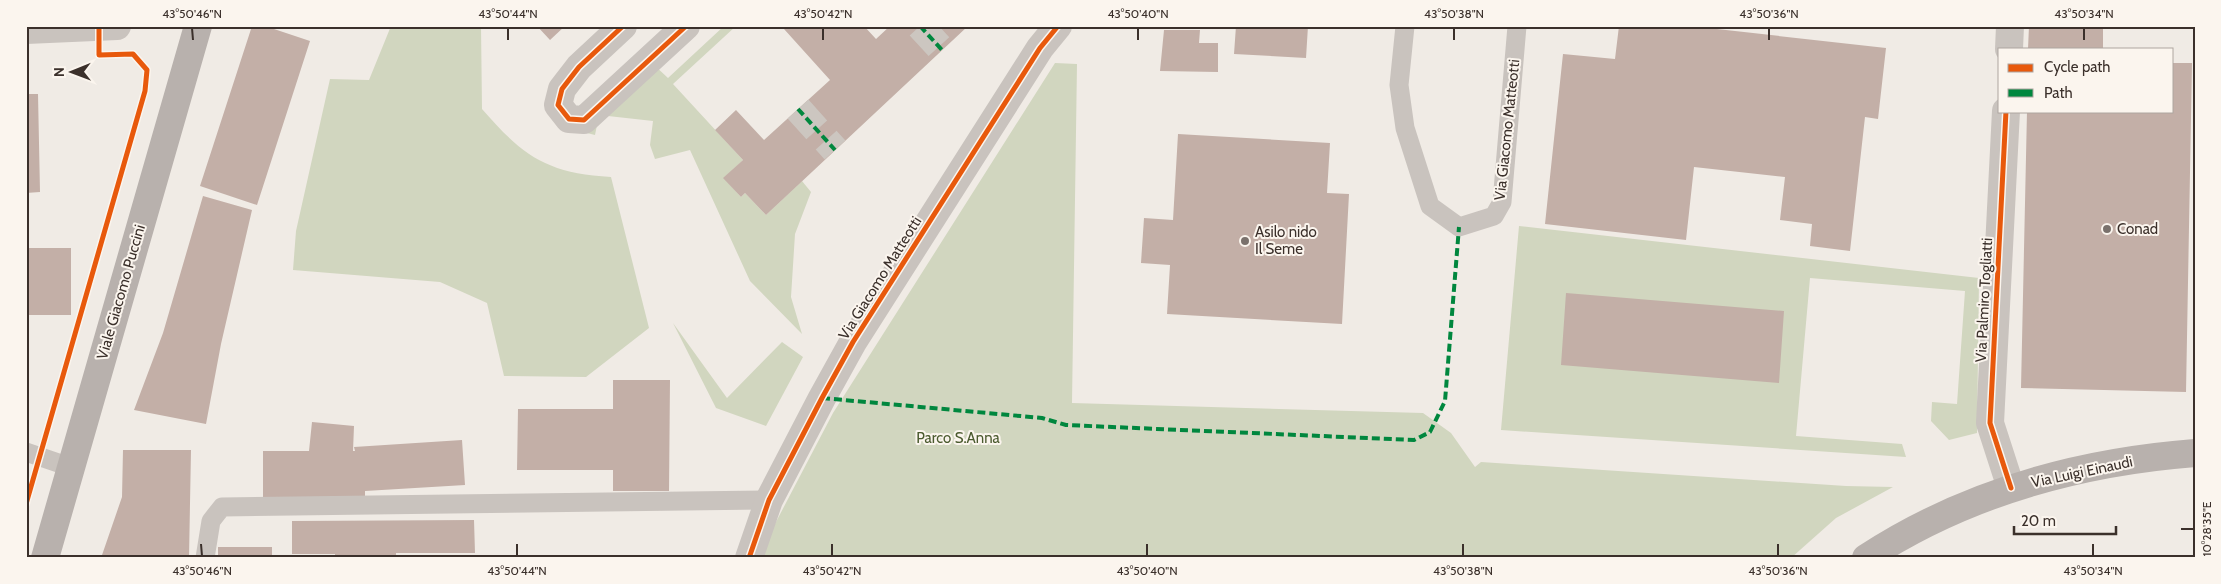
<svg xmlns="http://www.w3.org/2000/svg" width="2221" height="584" viewBox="0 0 2221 584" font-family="Cabin,sans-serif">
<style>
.green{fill:#d1d6bf}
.building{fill:#c3afa7}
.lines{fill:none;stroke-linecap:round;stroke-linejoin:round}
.street-tunnel{stroke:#ccc6c0;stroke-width:28;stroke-dasharray:28 14;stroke-linecap:butt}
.lane{stroke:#c9c3be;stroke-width:19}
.street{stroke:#c9c3be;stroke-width:28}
.primary{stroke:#b8b1ad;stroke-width:28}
.quiet{stroke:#00873e;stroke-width:4;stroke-dasharray:8 4;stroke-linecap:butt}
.cycleway-casing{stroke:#fbf5ee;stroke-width:8}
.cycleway{stroke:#e8590c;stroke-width:5}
.ticks{fill:none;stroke:#3b302b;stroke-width:2}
.poi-dot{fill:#7a716c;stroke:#fbf5ee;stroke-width:2}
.labels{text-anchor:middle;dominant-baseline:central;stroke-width:4;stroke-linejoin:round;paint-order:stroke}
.street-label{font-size:15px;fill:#3b302b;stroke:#fbf5ee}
.poi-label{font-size:15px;fill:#3b302b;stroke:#fbf5ee;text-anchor:start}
.park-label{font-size:15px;fill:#4a5a2e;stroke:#fbf5ee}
.neatline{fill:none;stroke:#3b302b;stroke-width:2}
.ticks-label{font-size:12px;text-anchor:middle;fill:#3b302b}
</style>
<rect width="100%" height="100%" fill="#f0ebe5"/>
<path class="green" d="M391,26H481L482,109C523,156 546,173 611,177L649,328L586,377L504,376L487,303L440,282L293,270L296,231L330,79L369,80Z
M724,26H736L673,84L743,160L724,178L741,197L745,193L766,215L802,181L811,192L795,234L791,297L802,334L750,281L690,150L655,159L650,145L653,121L599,115L595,135L587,133L578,127V124L590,122L653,64L668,78Z
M1055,63L1077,64L1072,403L1423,413L1451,433L1475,467L1481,462L1846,486L1893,487L1836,518L1791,558H762L766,541L833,413Z
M1519,226L1979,278L1977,433L1949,440L1931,421L1932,402L1957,404L1965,291L1810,278L1796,436L1902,444L1906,457L1501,430Z
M673,323L727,398L782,342L803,357L766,426L716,408Z"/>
<path class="building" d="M252,26H265L310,41L257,205L200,186Z
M537,26H565L550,40Z
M787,26H864L876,39L890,26H968L766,215L745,193L741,197L723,178L743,160L715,130L736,110L764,140L830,80L784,29Z
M1236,26H1308L1306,58L1234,54Z
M1619,26H1690L1886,48L1878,119L1865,117L1850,251L1810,246L1812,224L1780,220L1785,177L1694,167L1686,240L1545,224L1563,54L1615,59Z
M2029,26H2103V49H2028Z
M1164,30H1200L1199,43H1218V72L1160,71Z
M2172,63H2192L2186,392L2021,388L2027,111H2172Z
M26,94H38L40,192L26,193Z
M1178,134L1330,143L1327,193L1349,194L1342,324L1167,314L1170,265L1141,263L1144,218L1173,220Z
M203,196L252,210L221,344L206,424L134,410L163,333Z
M26,248H71V315H26Z
M1566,293L1784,311L1779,383L1561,365Z
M613,380H670L669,491H613V470H517L518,409H613Z
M312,422L354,426L353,451H355L354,447L462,440L465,485L365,491V497H263V451H309Z
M123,450H191L189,558H101L122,497Z
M474,520L475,553H396V558H335V554H292V521Z
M218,547H272V558H218Z"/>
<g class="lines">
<path class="street-tunnel" d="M920,26L942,50
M798,109L835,150"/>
<path class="lane" d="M1405,26L1399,85L1405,128L1430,206L1459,227L1494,216L1502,202L1517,26
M26,452L70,467
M205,558L211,521L222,507L769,500"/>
<path class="street" d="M623,26L579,67L562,89L558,105L569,119L584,120L686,26
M26,30L117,26
M2009,49L2010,26
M2006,111L1990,423L2011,488
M749,558L769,500L822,398L853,342L1040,48L1058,26"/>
<path class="primary" d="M45,558L198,26
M1866,558C1964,494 2079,462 2195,453"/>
<path class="quiet" d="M920,26L942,50
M798,109L835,150
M822,398L1042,418L1066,425L1414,440L1430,432L1445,401L1459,227"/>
<defs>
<path id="cycleway" d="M623,26L579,67L562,89L558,105L569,119L584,120L686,26
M2006,111L1990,423L2011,488
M26,504L145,91L147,70L133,54L99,55V26
M749,558L769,500L822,398L853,342L1040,48L1058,26"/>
</defs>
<use href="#cycleway" class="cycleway-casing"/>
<use href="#cycleway" class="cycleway"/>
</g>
<path class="ticks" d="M192,28L193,40M508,28V40M823,28V40M1138,28V40M1454,28V40M1769,28V40M2084,28V40M2181,529H2194M201,544L202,556M517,544V556M832,544V556M1147,544V556M1463,544V556M1778,544V556M2093,544V556"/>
<g class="poi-dot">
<circle cx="2107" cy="229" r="5"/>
<circle cx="1245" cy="241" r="5"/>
</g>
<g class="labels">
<g class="street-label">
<text transform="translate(1507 130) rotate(-84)">Via Giacomo Matteotti</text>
<text transform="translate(880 278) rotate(-58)">Via Giacomo Matteotti</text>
<text transform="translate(121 292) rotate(-74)">Viale Giacomo Puccini</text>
<text transform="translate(1984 300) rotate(-87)">Via Palmiro Togliatti</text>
<text transform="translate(2082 472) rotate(-12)">Via Luigi Einaudi</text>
</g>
<g class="poi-label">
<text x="2117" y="229">Conad</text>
<text x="1255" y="232">Asilo nido<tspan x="1255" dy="17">Il Seme</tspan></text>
</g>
<g class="park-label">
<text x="958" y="438">Parco S.Anna</text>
</g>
</g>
<rect width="2221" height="584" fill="none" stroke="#fbf5ee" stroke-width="55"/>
<rect x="1998" y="48" width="175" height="65" fill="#fbf5ee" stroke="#aea6a0"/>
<rect x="2008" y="64" width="25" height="8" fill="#e8590c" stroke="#aea6a0"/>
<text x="2044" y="72" font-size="15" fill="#3b302b">Cycle path</text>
<rect x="2008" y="89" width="25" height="8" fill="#00873e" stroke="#aea6a0"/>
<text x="2044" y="98" font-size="15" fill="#3b302b">Path</text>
<g transform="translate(72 72) rotate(269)" stroke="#fbf5ee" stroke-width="4" paint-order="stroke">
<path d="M0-4L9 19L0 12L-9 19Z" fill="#3b302b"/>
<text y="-8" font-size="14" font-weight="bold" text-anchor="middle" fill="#3b302b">N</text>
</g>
<path d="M2014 526v8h102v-8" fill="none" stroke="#3b302b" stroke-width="2.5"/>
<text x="2021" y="526" font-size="15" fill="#3b302b" stroke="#fbf5ee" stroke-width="4" paint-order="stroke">20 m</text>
<rect x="28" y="28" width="2166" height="528" class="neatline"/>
<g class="ticks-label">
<text x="192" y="18">43°50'46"N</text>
<text x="508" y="18">43°50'44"N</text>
<text x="823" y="18">43°50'42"N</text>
<text x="1138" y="18">43°50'40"N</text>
<text x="1454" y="18">43°50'38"N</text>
<text x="1769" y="18">43°50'36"N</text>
<text x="2084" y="18">43°50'34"N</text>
<text transform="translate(2207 529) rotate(-90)" y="4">10°28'35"E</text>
<text x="202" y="575">43°50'46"N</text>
<text x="517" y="575">43°50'44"N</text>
<text x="832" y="575">43°50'42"N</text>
<text x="1147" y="575">43°50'40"N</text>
<text x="1463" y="575">43°50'38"N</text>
<text x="1778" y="575">43°50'36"N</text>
<text x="2093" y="575">43°50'34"N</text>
</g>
</svg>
